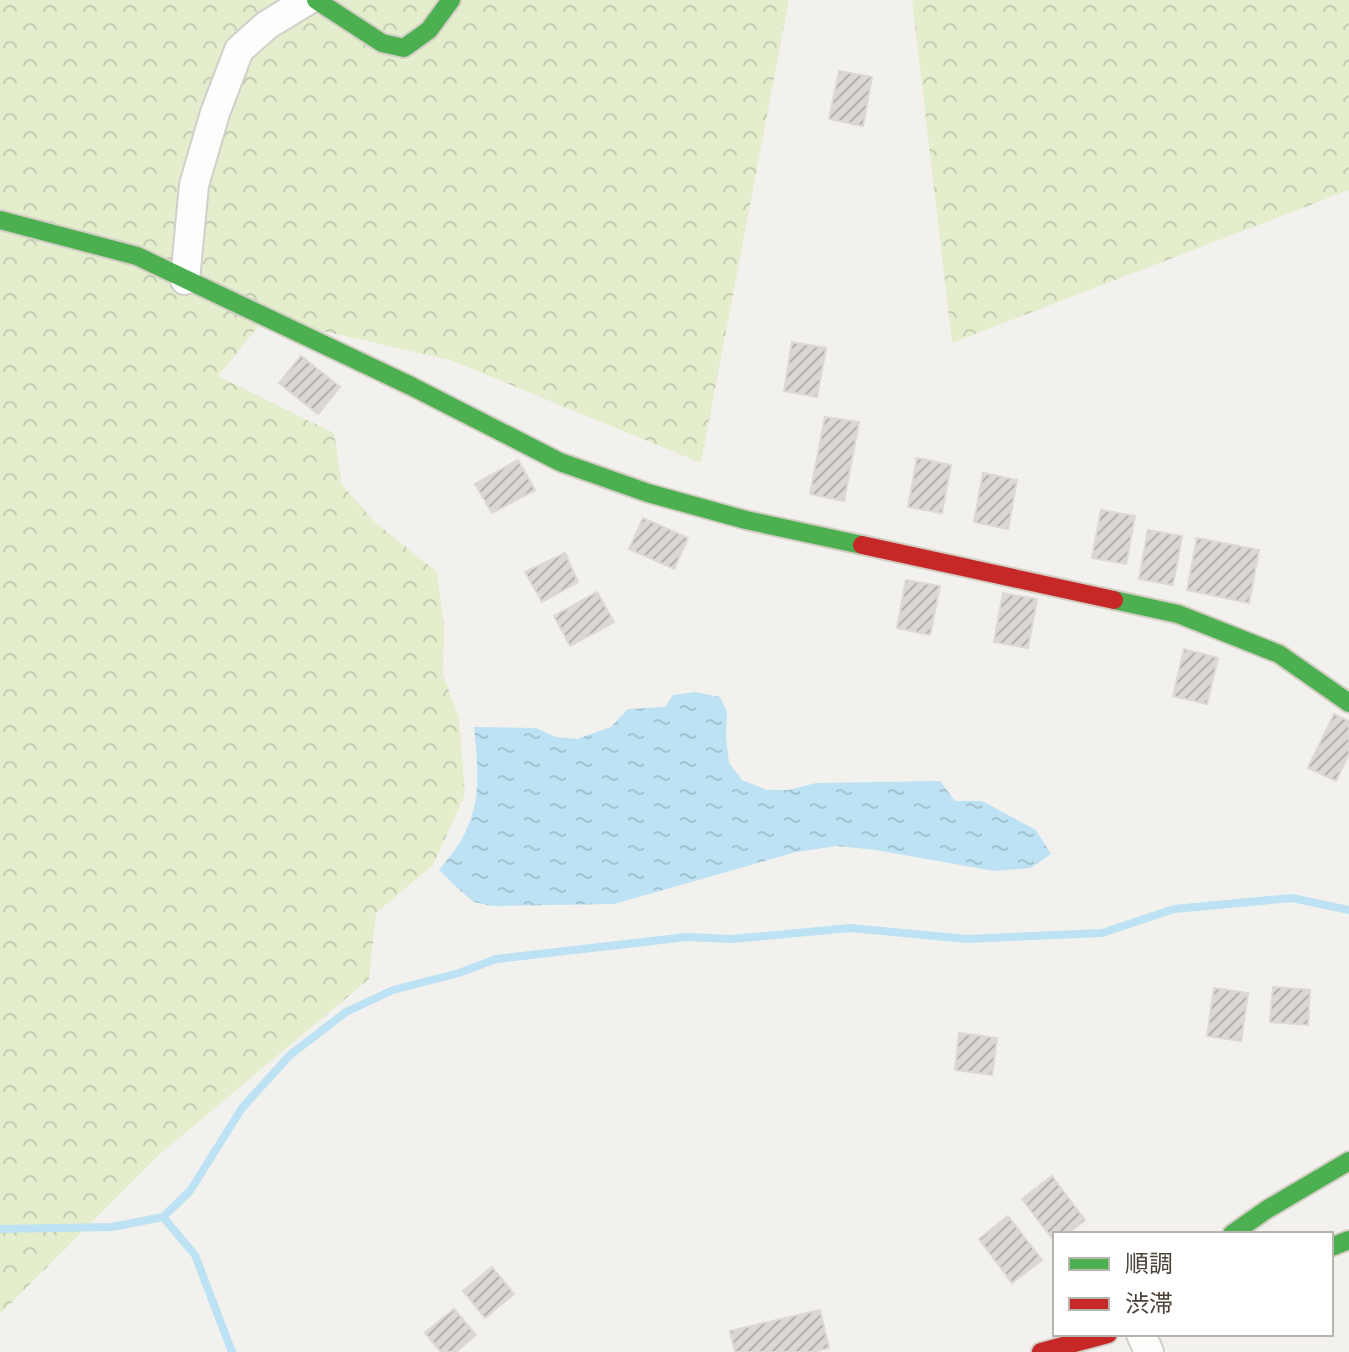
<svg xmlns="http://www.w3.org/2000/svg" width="1349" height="1352" viewBox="0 0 1349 1352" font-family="'PT Sans','Noto Sans JP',sans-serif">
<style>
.forest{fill:url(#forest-crowns)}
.water{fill:url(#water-ripples)}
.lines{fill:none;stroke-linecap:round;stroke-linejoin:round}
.stream{stroke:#bce2f3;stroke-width:8}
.building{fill:url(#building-hatch);stroke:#dcd8d3;stroke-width:2}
.street-casing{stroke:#d1cfcb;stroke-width:32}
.fast-casing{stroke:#d3cec4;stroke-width:22}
.jam-casing{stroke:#d3cec4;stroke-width:22}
.street{stroke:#fdfdfc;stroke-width:28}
.fast{stroke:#4caf50;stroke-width:18}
.jam{stroke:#c62828;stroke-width:18}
</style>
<defs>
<pattern id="forest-crowns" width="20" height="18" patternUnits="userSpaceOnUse" patternTransform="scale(2)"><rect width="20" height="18" fill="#e4eecd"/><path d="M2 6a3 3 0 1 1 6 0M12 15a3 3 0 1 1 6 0" fill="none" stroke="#c5cdb1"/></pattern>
<pattern id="water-ripples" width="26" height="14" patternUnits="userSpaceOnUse" patternTransform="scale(2)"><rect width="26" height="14" fill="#bce2f3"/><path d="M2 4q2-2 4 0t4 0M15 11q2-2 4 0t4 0" fill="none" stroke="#a3c3d1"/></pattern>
<pattern id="building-hatch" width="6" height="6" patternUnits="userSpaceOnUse" patternTransform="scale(2)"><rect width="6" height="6" fill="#dbd8d4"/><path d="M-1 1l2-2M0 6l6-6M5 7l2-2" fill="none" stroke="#b4b1ad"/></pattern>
</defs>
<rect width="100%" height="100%" fill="#f3f1ee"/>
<path class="forest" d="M0,0H789L701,463L450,360L265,318L218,376L334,433L342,485L376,523L437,572L444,625L443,675L459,717L465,794L433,865L376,913L369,979L161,1153L0,1314Z
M912,0H1349V190L952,343Z"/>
<path class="water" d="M695,692L720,697L727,712L726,737L729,763L742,780L767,790H788L816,783L940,781L955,801H982L1036,830L1051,854L1031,868L994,871L876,850L837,846L796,852L614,904L492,906L474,902L457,888L439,870C446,861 453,853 459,844C483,805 478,770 474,727L536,728L556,737L577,739L611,727L628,709L665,707L673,695Z"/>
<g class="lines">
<path class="stream" d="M163,1217L195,1255L232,1352
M0,1229L112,1227L163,1217L190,1191L242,1108L290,1055L346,1012L393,990L459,973L496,959L687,937L731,939L851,928L967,939L1102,933L1174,909L1292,898L1349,910"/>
</g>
<path class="building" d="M839,71L872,77L863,126L829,119Z
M792,342L826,348L817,397L784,391Z
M301,356L340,387L318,414L279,383Z
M825,417L859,422L844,501L810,494Z
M917,458L951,465L942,513L908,507Z
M518,460L535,490L492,513L475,484Z
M983,473L1017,480L1008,529L974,522Z
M1101,510L1135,516L1126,564L1092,558Z
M643,518L688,538L674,569L629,549Z
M1148,530L1182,536L1173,585L1139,579Z
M1197,538L1259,550L1249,603L1187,590Z
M565,553L578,582L542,602L525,572Z
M906,580L940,586L930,635L897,628Z
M597,592L614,622L570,646L554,616Z
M1003,593L1037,599L1028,648L994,642Z
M1184,649L1218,658L1207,704L1173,696Z
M1334,714L1349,721V754L1336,781L1308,768Z
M1273,987L1310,990L1308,1025L1270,1022Z
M1214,988L1248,993L1241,1041L1207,1036Z
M959,1033L997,1038L992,1075L955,1070Z
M1052,1176L1085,1220L1067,1234H1055V1242L1022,1199Z
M1008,1216L1042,1260L1012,1283L979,1239Z
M492,1267L514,1294L485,1318L463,1291Z
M454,1309L476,1335L456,1352H441L425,1333Z
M820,1310L829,1348L812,1352H735L730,1331Z"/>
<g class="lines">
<defs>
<path id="street" d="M185,280L194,185L215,113L239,50L267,25L308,0
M1141,1334L1149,1352"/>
<path id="fast" d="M316,0L382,43L404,48L429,30L451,0
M0,220L137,256L411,386L560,462L648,493L746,520L862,545
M1114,600L1178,614L1279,654L1349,703
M1232,1234L1266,1210L1349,1161
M1331,1247L1349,1240"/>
<path id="jam" d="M862,545L1114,600
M1041,1352L1108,1334"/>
</defs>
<use href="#street" class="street-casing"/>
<use href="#fast" class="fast-casing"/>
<use href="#jam" class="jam-casing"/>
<use href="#street" class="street"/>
<use href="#fast" class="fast"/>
<use href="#jam" class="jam"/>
</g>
<rect x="1053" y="1232" width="280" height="104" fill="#ffffff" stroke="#b7b3af" stroke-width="2"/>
<rect x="1069" y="1258" width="40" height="12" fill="#4caf50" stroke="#b7b3af" stroke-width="2"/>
<text x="1125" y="1272" font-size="24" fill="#4b4238">順調</text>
<rect x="1069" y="1298" width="40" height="12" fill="#c62828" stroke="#b7b3af" stroke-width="2"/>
<text x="1125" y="1312" font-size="24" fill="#4b4238">渋滞</text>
</svg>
